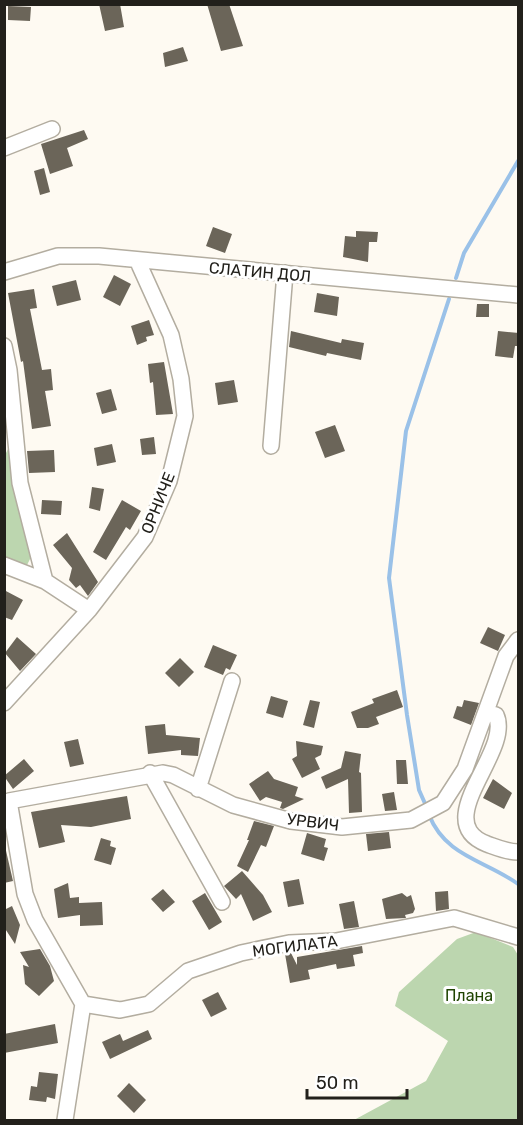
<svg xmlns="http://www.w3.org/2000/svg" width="523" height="1125" viewBox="0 0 523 1125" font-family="Rubik,sans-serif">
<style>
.green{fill:#bcd6af}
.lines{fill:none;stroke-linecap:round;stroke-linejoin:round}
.stream{stroke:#9ac1e8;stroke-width:4}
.building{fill:#6b6559}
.minor-casing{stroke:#b3ada0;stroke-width:18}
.minor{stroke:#fff;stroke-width:15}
.labels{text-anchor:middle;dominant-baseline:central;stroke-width:6;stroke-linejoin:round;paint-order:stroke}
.street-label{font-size:16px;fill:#22201b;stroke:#fff}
.park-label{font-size:16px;fill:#1f4401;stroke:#fff}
</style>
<rect width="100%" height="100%" fill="#fefaf2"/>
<path class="green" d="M12,441L34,551L27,565L5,557V455Z
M476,932L513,947L518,955V1120H354L426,1081L448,1041L395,1006L399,992L457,939Z"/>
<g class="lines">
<path class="stream" d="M456,278L464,253L518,161
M427,808L419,790L407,715L389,578L406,431L449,299
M429,815C446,857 485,860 518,884"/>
</g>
<path class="building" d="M99,4H120L124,27L105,31Z
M207,4H229L243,46L221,51Z
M8,6L31,7L30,21L8,20Z
M183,47L188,61L165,67L163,53Z
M84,130L88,139L67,148L73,166L50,174L41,144Z
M44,168L50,192L40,195L34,171Z
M213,227L232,234L225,253L206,246Z
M356,231L378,232L377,242H369L368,262L343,257L345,236L356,237Z
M114,275L131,284L120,306L103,297Z
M76,280L81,300L57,306L52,286Z
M34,289L37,308L30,309L42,370L51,369L53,390L45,391L51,426L32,429L23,361L21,362L8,293Z
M317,293L339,297L337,316L314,312Z
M477,304H489V317H476Z
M149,320L154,335L146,337L147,341L137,345L131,326Z
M291,331L341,343L342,339L364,343L361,360L327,353L326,356L289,347Z
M498,331L519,333V346H515L513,358L495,356Z
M164,362L173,414L156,415L153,382L150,383L148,364Z
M234,380L238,402L218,405L215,383Z
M111,389L117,410L102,414L96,393Z
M335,425L345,451L325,458L315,432Z
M154,437L156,454L142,455L140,439Z
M112,444L116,462L97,466L94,448Z
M54,450L55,472L29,473L27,451Z
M92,487L104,489L100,511L89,508Z
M42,500L62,501L61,515L41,514Z
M122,500L141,511L130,530L126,527L106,560L93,552Z
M67,533L98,582L88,596L80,585L76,588L69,580L72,568L53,545Z
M4,590L23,600L12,620L4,617Z
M488,627L505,635L498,651L480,643Z
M17,637L36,654L20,671L5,653Z
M213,645L237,655L230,670L226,668L223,675L204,667Z
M180,658L194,672L179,687L165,673Z
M397,690L403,707L376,717L379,724L368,728H357L351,712L374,703L372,699Z
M271,696L288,701L283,718L266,713Z
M310,700L320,702L314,728L303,725Z
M464,700L479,703L471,725L453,718L457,706L462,707Z
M165,724L166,735L200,738L198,756L181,755V750L148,754L145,726Z
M78,739L84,764L70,767L64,742Z
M296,741L323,746L321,755L315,758L320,769L302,778L292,759L297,756Z
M345,751L361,754L359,772L361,773L362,812L349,813L348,779L326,789L321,777L341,768Z
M24,759L34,771L13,789L4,776Z
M396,760H406L408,784H397Z
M268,771L274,779L298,787L295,796L304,799L283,809L280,808L282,802L266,797L260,801L249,784Z
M493,779L512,793L504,809L483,798Z
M394,792L397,810L385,811L382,794Z
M127,796L131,819L91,827L61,825L65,842L39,848L31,812Z
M254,821L274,826L266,847L261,845L248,872L237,866L249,840H247Z
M389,832L391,848L368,851L366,834Z
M307,833L326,839L324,847L328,848L324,861L301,854Z
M101,838L111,841L110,846L116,848L111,865L94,860Z
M4,842L13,881L4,883Z
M242,871L263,895L272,912L253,921L241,894L236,899L224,886Z
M299,879L304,904L288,907L283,882Z
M68,883L70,898L79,897V903L102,902L103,925L80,926V915L58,918L54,889Z
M163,889L175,902L163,912L151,899Z
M448,891L449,909L436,911L435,892Z
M205,893L222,922L209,930L192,901Z
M402,893L407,897L411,895L415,909L413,913L405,915L406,918L386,919L382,899Z
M354,901L359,927L344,929L339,904Z
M12,906L20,925L15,944L4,927V910Z
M362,946L363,953L353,955L355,966L337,969L336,964L308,970L310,979L290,983L285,954L291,953L297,965V957Z
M40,949L50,966L54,981L39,996L25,984L23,965L29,967L20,952Z
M218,992L227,1009L211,1017L202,1000Z
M55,1024L58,1043L4,1053V1034Z
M148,1030L152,1039L110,1059L102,1042L120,1034L123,1041Z
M39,1072L58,1074L55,1099L47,1097L46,1102L29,1100L31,1086L37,1087Z
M129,1083L146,1100L134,1113L117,1096Z"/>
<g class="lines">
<defs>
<path id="minor" d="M4,148L52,129
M4,272L58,256H99L518,295
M4,346L9,370L20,483L45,581
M271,446L285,273
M4,565L45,581L89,610
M4,703L89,610L145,537L169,481L185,416L181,379L171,335L138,262
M487,712L496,715C513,752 428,821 487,844C498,848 507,852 518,852
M150,773L222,902
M198,789L232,681
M9,801L163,773L173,775L233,805L291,821L342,827L411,820L443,803L465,769L506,656L518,640
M9,801L25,894L35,920L83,1004L65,1120
M83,1004L120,1010L149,1004L188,971L241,953L289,943L336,941L454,918L518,937"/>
</defs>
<use href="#minor" class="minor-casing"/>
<use href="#minor" class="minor"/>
</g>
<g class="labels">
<g class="street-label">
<text transform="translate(260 272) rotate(5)">СЛАТИН ДОЛ</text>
<text transform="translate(158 503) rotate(-68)">ОРНИЧЕ</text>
<text transform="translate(313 822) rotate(7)">УРВИЧ</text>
<text transform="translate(295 946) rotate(-7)">МОГИЛАТА</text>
</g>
<g class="park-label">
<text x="469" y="995">Плана</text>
</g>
</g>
<rect width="523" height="1125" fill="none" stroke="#22201b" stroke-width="12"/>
<path d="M307 1089v9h100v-9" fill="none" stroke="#22201b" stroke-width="3"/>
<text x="316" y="1089" font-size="18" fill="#22201b" stroke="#ffffff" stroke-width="4.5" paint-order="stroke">50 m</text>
</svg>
